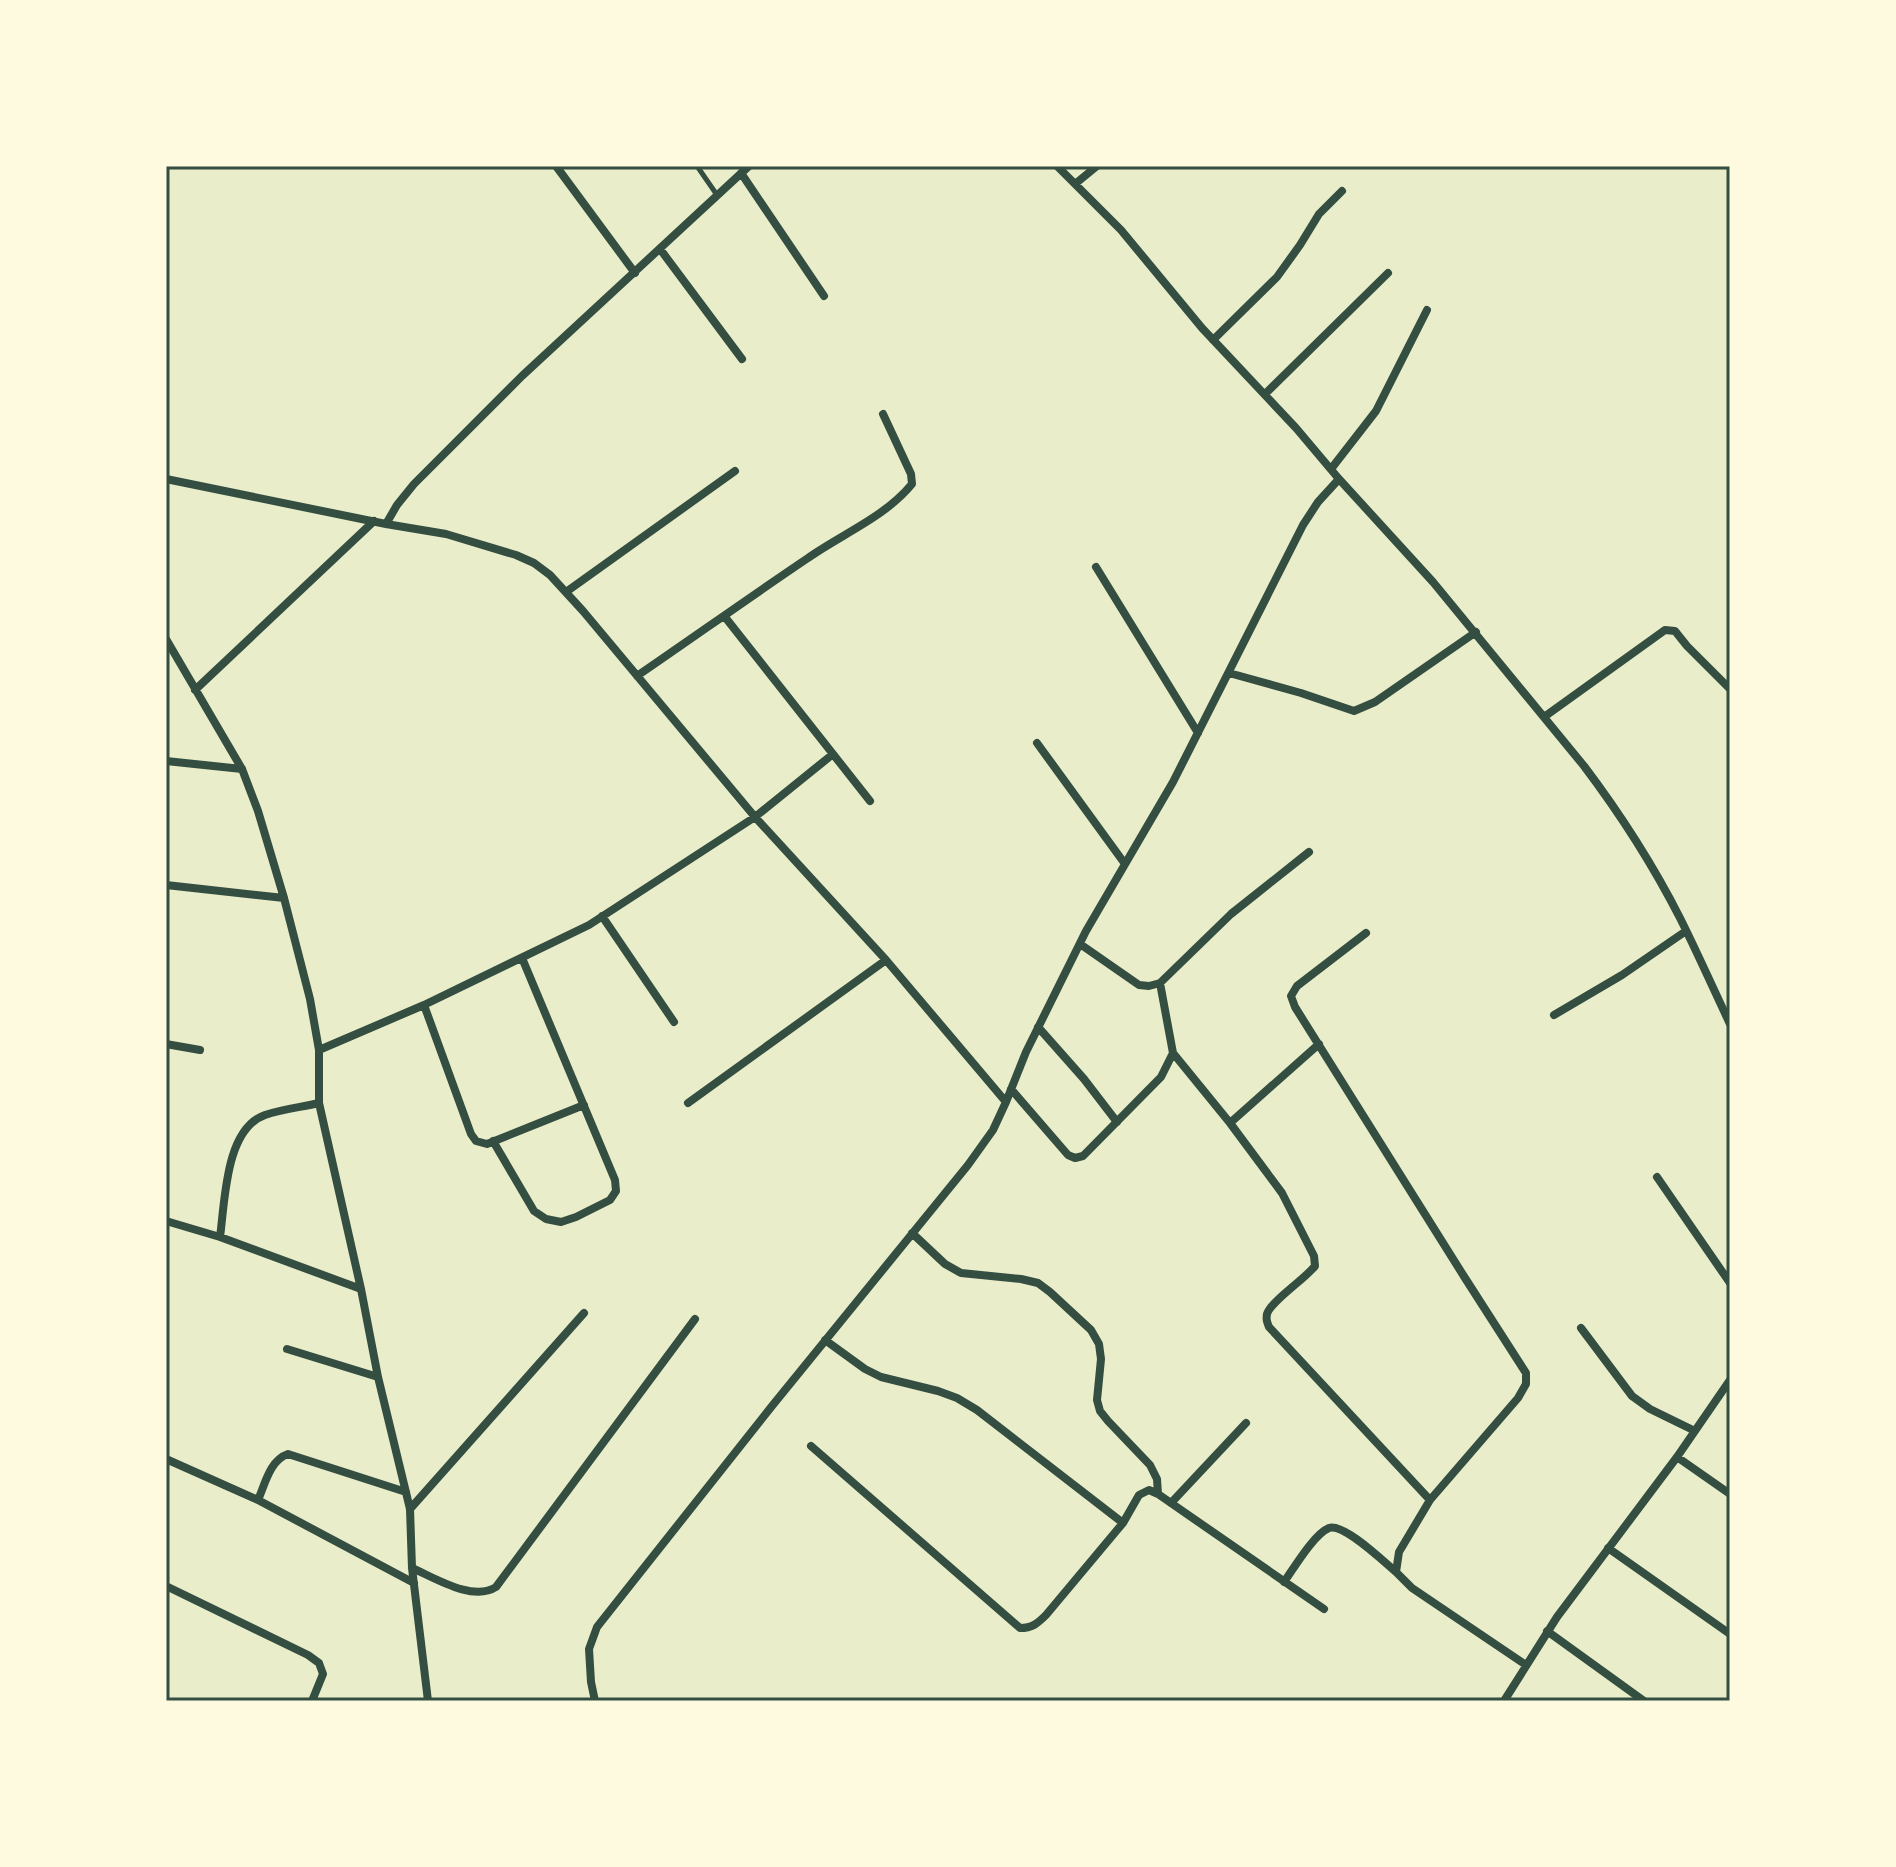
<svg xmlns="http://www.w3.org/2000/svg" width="1896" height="1867" viewBox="0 0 1896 1867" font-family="Inter,sans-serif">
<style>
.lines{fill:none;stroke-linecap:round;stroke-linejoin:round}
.service{stroke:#344e41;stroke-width:5}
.minor{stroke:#344e41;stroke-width:8}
.neatline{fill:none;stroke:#344e41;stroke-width:3}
</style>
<rect width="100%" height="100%" fill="#e9edc9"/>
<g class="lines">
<path class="service" d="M697,166L717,195"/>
<path class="minor" d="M556,166L635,273
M1057,166L1121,230L1202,328L1296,428L1339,479L1433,582L1584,766C1618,811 1654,867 1680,918C1697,952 1713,988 1730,1024
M741,173L824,296
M1075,184L1097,166
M660,249L742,359
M1213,340L1277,277L1300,245L1319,214L1342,191
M1265,394L1388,273
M1331,469L1376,411L1427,310
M166,479L386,524L446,534L516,555L534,563L550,575L583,611L755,817L886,960L1006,1102L993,1130L968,1165L772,1406L597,1627L589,1649L591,1682L595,1701
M386,524L397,505L414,484L522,376L749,166
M1096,567L1198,733
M566,592L735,471
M725,617L870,801
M166,639L242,769L258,811L284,898L310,999L319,1050V1103L361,1289L378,1377L410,1509L412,1568L428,1701
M1229,673L1301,693L1354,711L1375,702L1476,632
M637,676C694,637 750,597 808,558C842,534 885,517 912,484L911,474L883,414
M195,690L374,521
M1544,717L1665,630L1675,631L1687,646L1730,689
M1037,743L1125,864
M166,761L242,769
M166,885L284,898
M602,916L674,1022
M1366,933L1297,986L1291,996L1295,1007L1465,1278L1526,1373V1384L1518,1398L1430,1500L1399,1552L1396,1572L1412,1588L1526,1665
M1080,944L1139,985L1149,986L1160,983L1231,914L1309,852
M424,1005L471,1134L476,1141L487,1144L584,1105
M1554,1015L1622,975L1686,931
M1038,1027L1084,1079L1117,1122
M166,1044L200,1050
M319,1050L424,1005L589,925L755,817L833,754
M1173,1053L1230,1123L1282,1193L1314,1256L1315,1266C1305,1279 1270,1302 1267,1314C1266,1320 1267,1322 1269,1327L1430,1500
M1011,1089L1068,1155L1075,1158L1083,1156L1161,1077L1173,1053L1160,983
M1006,1102L1026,1052L1086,931L1173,782L1303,525L1318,502L1339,479
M688,1103L886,960
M1230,1123L1319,1044
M493,1141L534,1211L546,1219L561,1222L576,1217L610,1200L616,1191L615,1180L522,958
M1657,1177L1730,1283
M166,1221L220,1237L361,1289
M912,1233L945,1264L961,1273L1021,1279L1038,1283L1050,1292L1091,1330L1099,1344L1101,1359L1097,1400L1100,1411L1108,1421L1150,1465L1157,1479L1158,1494
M220,1237C225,1202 225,1129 265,1115C282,1109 302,1107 319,1103
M1581,1328L1632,1396L1650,1409L1695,1431
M825,1340L865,1369L881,1377L938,1391L957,1398L977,1410L1123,1523
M287,1349L378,1377
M811,1446L1020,1628C1032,1628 1037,1624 1046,1615L1123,1523L1139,1495L1149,1490L1158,1494L1324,1609
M1677,1457L1730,1494
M166,1459L258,1500L414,1583
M258,1500C265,1484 270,1460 288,1454L406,1492
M1171,1503L1246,1423
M410,1509L584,1313
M1608,1548L1730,1634
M412,1568C435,1578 473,1602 496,1587L695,1319
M1284,1582C1294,1568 1314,1534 1329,1528C1344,1523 1384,1562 1396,1572
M166,1586L308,1655L319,1663L323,1674L312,1701
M1547,1631L1644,1701
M1504,1701L1557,1617L1677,1457L1730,1380"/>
</g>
<rect width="1896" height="1867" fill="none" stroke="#fefae0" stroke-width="336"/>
<rect x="168" y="168" width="1560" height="1531" class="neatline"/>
</svg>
